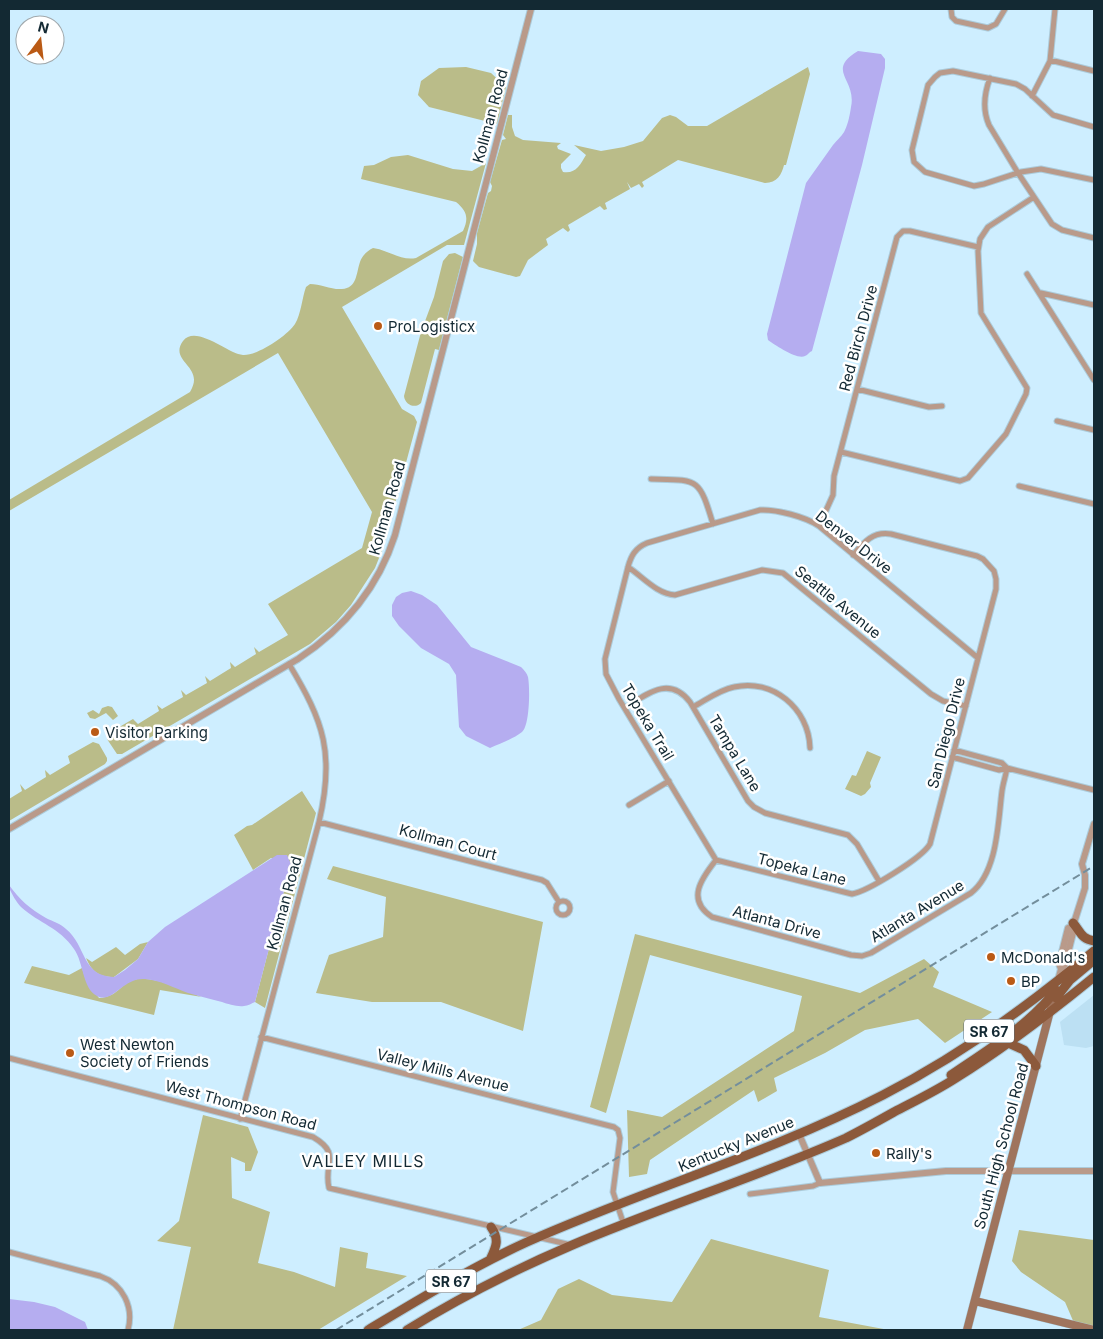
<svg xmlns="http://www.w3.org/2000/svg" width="1103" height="1339" viewBox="0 0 1103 1339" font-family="Inter,sans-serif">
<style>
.built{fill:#bce0f3}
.green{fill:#babc89}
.water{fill:#b5adf0}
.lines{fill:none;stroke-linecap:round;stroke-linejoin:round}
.minor-casing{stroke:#accbda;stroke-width:7}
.tertiary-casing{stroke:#accbda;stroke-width:8}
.secondary-casing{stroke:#accbda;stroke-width:9}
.primary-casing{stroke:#accbda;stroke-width:11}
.minor{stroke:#b99a8a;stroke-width:5}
.tertiary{stroke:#b99a8a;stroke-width:6}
.secondary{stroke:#9f745d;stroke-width:8}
.primary{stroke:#8c593b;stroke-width:9}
.rail{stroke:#738e9c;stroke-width:2;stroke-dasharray:8 4;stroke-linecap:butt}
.poi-dot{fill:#ba5a15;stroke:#fff;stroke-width:2}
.labels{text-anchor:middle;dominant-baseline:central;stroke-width:5;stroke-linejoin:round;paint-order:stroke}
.shield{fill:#fff;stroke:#5a6970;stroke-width:1}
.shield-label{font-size:14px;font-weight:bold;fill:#132933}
.street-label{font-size:15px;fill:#132933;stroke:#fff}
.poi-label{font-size:15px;fill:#132933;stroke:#fff;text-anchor:start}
.neighbourhood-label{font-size:16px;letter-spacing:1px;fill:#132933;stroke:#fff}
</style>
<rect width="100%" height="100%" fill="#ceeeff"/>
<path class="built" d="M1094,995V1046L1086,1048L1064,1045L1060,1022Z"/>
<path class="green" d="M466,67L491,73L506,87L497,124L429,107L418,95L421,81L439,68Z
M808,67L810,74L786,165H784C782,174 777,183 765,183L678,160L642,182L644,186L642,188L639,184L631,188L627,182L630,189L605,203L607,209L604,210L600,206L568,225L570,230L568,232L563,228L546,239L548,245L528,260L520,276L516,277L479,267L473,261L477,244V233L488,193L491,191L492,186L490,182L502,140L506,139L503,135L508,115H512V127L515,136L523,140L561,143L557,146L558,149L571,154L561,164V168L563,172C576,174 580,165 586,155L574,145L601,151L624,147L643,141L662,118L670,115L676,117L688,126H707Z
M408,155L453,169L472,171L486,163L464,245H447L342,307L402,409L414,416L417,422L383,548L375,568L351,605L336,622L310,644L122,754H117L107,739L109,733L133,719L138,724L159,711L157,705L162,709L183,697L181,690L186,695L207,683L205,676L210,681L231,668L230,662L235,667L256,654L254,647L259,652L288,635L268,604L362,548L372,512L278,353L9,511V500L190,392C206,366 168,362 183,341C196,324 228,354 243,355C257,356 287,336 295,324C301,314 302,298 306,287L310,284C320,284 332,290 342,289C357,288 356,274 360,262C362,256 367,251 373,248C388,250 401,261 416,258L463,231C469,218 467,211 456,202L361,179L364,166L374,165L391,157Z
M455,253L463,257L439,350L435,349L421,403C415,409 405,405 404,396L421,332L434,297L443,261L449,254Z
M108,706L112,707L118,716L113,720L106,713L95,719L90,718L87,713L93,710L99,714L102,708Z
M93,742L99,744L107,758V761L105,764L9,821V799L22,791L20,784L25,790L46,777L45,770L50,775L70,763L68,756Z
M867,751L881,757L870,783L871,787L865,794L861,796L845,789L852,775L856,776Z
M302,791L316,813L265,1008L255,1002L291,864L271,858L253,870L234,835L247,826L252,825Z
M333,866L543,922L523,1031L441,1002H372L316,993L329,955L383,937L386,897L327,879Z
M635,934L860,993L924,959L939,972L933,987L992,1012L945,1043L918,1019L865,1030L825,1053L774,1078L777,1091L758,1102L754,1090L650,1160L647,1174L629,1177L627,1110L662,1117L794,1031L802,996L650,955L606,1113L590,1107Z
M148,942L138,959L114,977C99,977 92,972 86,958L92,962L116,947L125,955L140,944Z
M32,966L69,975L82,968L86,980L99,998C118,997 120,984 133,980C151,974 184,990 202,997L160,990L154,1015L24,983Z
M203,1115L248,1127L258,1152L251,1171H245V1163L231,1157L232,1198L270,1212L258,1263L294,1272L335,1287L340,1247L368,1253L366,1268L407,1276L318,1330H173L191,1247L157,1241L179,1221Z
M1019,1230L1094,1240V1330H1077L1065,1302L1021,1272L1012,1261Z
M711,1239L829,1270L819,1317L889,1330H518L541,1320L558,1289L579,1279L612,1295L672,1302Z"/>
<path class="water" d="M858,51L881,54L885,59V68L862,165L812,351C809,352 808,355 805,356C797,360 775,345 768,340L767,334L806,183C815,170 824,158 833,145C837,140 843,135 845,130C848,124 850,114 851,107C857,79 825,71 858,51Z
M411,591L422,595L437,605L471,647L521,667C524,670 527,673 528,677C530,687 530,725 522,732C513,739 501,743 490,748L466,736L459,727L456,675L449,664L421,648L399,626L392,616V605L396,597L402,593Z
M277,855H287L291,864L255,1002C252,1003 248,1006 244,1006C237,1007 228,1004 222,1002C210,999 199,996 188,993C174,988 160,980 145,979C123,977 113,1004 97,996C82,988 84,963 74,949C59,927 40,924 21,907C16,902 12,894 9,888V885C19,899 30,909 46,918C52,921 61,924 66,929C87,946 81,976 114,977L125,970L138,959L148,942L165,927Z
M9,1299L34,1302L55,1307L85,1322L88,1330H9Z"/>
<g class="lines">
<defs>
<path id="minor" d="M951,9L952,17L956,21L988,28L996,24L1005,9
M1050,60L1094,71
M990,78C984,94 982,109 989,125L1018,173L1052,224L1062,230L1094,238
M1032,96L1050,61L1055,9
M1094,127L1053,115L1025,89L1016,84L953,71L940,73L935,77L928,85L912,150L914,162L925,172L974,186L984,184L1021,172L1041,169L1094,180
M1027,274L1094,380
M1041,293L1094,305
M857,389L929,407L942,406
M1057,421L1094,430
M841,452L960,481L968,478L1006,434L1026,394L1027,388L981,313L978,251L980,239L988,227L1034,197
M651,479C698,480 699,477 713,524
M1019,486L1094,504
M819,526L833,495L834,476L897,237L903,231H910L978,247
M628,567C643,577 657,594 675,595L762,570L783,573L931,694L943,701L966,706
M693,707C706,700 719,690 734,687C772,678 809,708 810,748
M625,708C647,694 669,675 690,702L748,801L754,807L765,813L848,835L857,844L879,881
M954,750L1002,763L1007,768L1094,790
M952,757L999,770L1007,768
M629,805L669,781
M319,822L542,880L547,883L559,902
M716,860L619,699L606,674L605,659L628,567C631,556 635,548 647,543L760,510C776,509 806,517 819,526L978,658
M716,860L852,894C868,891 922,858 930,844L996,589V579L994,571L983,559L977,556L891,534C873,531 864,542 853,555
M716,860C701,879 686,900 712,917L851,955L862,956L871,953L971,893C998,872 998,821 1002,791C1003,783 1006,775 1007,768
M556 908a7 7 0 1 1 14 0a7 7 0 1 1-14 0Z
M261,1037L614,1127L618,1130L620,1138L613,1192L624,1225
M9,1058L313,1137C342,1154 323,1163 329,1188L571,1245
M240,1119L319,822C335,754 324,722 289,664
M750,1194L813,1186L820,1183
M9,1252L100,1276C123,1284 134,1307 128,1330"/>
<path id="tertiary" d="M9,829L298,659C345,628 378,588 395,535L531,9
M1061,969L1059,964L1068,928L1073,926
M1058,980L1061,969L1065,965L1074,929L1073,926L1085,888V875L1082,864L1094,824
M799,1134L820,1183L946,1171H1094"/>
<path id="secondary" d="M975,1301L1094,1330
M967,1330L1055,992"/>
<path id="primary" d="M1073,923C1081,932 1081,939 1094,941
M1056,998L1070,980L1094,960
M1008,1043L1024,1050L1036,1066
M951,1075C986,1051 1031,1024 1056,990
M490,1260C496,1247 500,1240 491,1227
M368,1330C420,1299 472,1267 527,1242C644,1190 768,1154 883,1095C959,1056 1029,1006 1094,951
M407,1330C459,1298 514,1270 570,1246C661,1207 755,1178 846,1138C862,1130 878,1121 894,1112C915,1101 936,1091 956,1078C1004,1048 1050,1013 1094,977"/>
</defs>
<use href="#minor" class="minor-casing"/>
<use href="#tertiary" class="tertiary-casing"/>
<use href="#secondary" class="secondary-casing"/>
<use href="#primary" class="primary-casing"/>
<use href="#minor" class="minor"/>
<use href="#tertiary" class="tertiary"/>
<use href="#secondary" class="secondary"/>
<use href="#primary" class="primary"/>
<path class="rail" d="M336,1330L1094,866"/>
</g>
<g class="poi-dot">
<circle cx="378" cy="326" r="5"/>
<circle cx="95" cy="732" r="5"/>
<circle cx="991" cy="957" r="5"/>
<circle cx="1011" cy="981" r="5"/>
<circle cx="70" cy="1053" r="5"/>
<circle cx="876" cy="1153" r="5"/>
</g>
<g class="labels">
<g class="shield">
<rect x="964" y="1019.5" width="50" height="23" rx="4"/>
<rect x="426" y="1269.5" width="50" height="23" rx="4"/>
</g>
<g class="shield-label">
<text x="989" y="1031">SR 67</text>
<text x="451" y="1281">SR 67</text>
</g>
<g class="street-label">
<text transform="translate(490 116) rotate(-75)">Kollman Road</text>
<text transform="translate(858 338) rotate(-75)">Red Birch Drive</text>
<text transform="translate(387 508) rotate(-74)">Kollman Road</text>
<text transform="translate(854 542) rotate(38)">Denver Drive</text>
<text transform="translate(838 602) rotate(39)">Seattle Avenue</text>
<text transform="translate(648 722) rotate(59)">Topeka Trail</text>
<text transform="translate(946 733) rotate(-76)">San Diego Drive</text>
<text transform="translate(735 753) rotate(59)">Tampa Lane</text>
<text transform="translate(448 842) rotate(15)">Kollman Court</text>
<text transform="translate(802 869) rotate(14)">Topeka Lane</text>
<text transform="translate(284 903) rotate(-75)">Kollman Road</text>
<text transform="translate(917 911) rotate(-31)">Atlanta Avenue</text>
<text transform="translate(777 922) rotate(15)">Atlanta Drive</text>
<text transform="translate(443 1070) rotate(14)">Valley Mills Avenue</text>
<text transform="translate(241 1105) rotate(15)">West Thompson Road</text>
<text transform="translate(736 1144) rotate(-22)">Kentucky Avenue</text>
<text transform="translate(1001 1146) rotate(-75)">South High School Road</text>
</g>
<g class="poi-label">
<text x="388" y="326">ProLogisticx</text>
<text x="105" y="732">Visitor Parking</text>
<text x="1001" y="957">McDonald's</text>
<text x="1021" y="981">BP</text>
<text x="80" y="1044">West Newton<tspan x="80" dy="17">Society of Friends</tspan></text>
<text x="886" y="1153">Rally's</text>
</g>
<g class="neighbourhood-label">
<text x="363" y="1161">VALLEY MILLS</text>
</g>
</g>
<rect width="1103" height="1339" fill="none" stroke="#132933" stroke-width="20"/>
<g transform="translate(40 40) rotate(15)"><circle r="24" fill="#ffffff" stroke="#a1a9ad"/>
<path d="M0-4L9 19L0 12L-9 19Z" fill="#ba5a15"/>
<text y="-8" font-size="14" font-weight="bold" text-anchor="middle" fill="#132933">N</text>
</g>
</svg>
